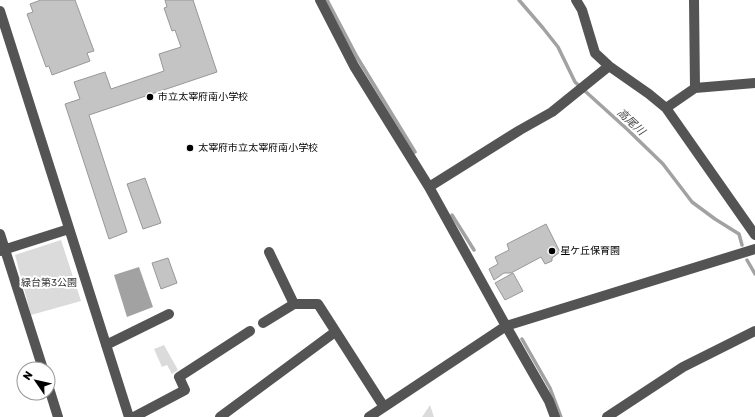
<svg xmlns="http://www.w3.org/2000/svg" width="755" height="417" viewBox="0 0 755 417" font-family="Rubik,'Noto Sans JP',sans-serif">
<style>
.green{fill:#dbdbdb}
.water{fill:#a2a2a2}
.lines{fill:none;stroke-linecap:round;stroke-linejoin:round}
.stream{stroke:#a2a2a2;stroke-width:3.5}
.building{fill:#c4c4c4;stroke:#989898}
.minor{stroke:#545454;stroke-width:10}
.poi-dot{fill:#000;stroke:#fff;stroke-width:1.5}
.labels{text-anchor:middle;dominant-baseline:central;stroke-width:4;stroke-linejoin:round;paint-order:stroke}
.poi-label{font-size:10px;fill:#000;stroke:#fff;text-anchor:start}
.park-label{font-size:10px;fill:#323232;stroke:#fff}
.water-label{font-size:11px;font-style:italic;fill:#434343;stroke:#fff}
</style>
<rect width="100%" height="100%" fill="#fff"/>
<path class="green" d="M61,240L81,301L31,315L15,255Z
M164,345L178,370L172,374L167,365L162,367L154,349Z
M430,405L434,417H422Z"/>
<path class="water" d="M139,267L153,307L127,317L114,275Z"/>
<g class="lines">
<path class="stream" d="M327,0L357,57L415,152
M519,0L543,28L558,47L575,82L628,130L663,164L692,202L715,219L739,234L742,245
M452,215L474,250
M747,260L755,274
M522,339L550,388L561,417"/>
</g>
<path class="building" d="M41,0H75L94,51L87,53L90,61L52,75L49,66L46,67L27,14L33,12L30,4Z
M165,0H193L217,72L89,115L127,232L109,239L65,104L80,99L74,82L105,72L111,89L164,71L159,54L181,47L175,30L172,31L164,8L167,7Z
M145,178L161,223L143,229L127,184Z
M546,224L560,252L552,258V261L545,264L541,257L511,273H504L494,280L489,269L498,264L495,257L509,250L507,244Z
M168,258L177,283L161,289L152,263Z
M513,273L523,291L505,300L495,283Z"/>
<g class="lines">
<path class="minor" d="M320,0L354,66L429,187L506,326L549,401L555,417
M576,0L582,10L595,53L609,66L649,94L666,108L755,235
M694,0L695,88
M0,11L129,417
M666,108L695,88L755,83
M429,187L520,130L552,112L609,66
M0,234L43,369
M0,251L69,229
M269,252L294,304
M263,323L294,304H318L384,407
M106,345L169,314
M48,385L58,417
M134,417L185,390L179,377L250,331
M220,417L335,332
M369,417L506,326L755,249
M607,417L683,367L755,331"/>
</g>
<g class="poi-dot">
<circle cx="150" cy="97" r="4"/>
<circle cx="190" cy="148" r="4"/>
<circle cx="552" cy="251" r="4"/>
</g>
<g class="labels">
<g class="poi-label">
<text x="158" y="97">市立太宰府南小学校</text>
<text x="198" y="148">太宰府市立太宰府南小学校</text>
<text x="560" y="251">星ケ丘保育園</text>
</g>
<g class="park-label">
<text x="49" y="283">緑台第3公園</text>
</g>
<g class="water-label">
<text transform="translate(631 122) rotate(43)">高尾川</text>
</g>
</g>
<g transform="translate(36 381) rotate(304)"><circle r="19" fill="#ffffff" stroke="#999999"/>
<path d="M0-3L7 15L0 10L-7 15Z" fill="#000000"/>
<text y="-6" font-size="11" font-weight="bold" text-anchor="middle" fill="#000000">N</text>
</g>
</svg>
